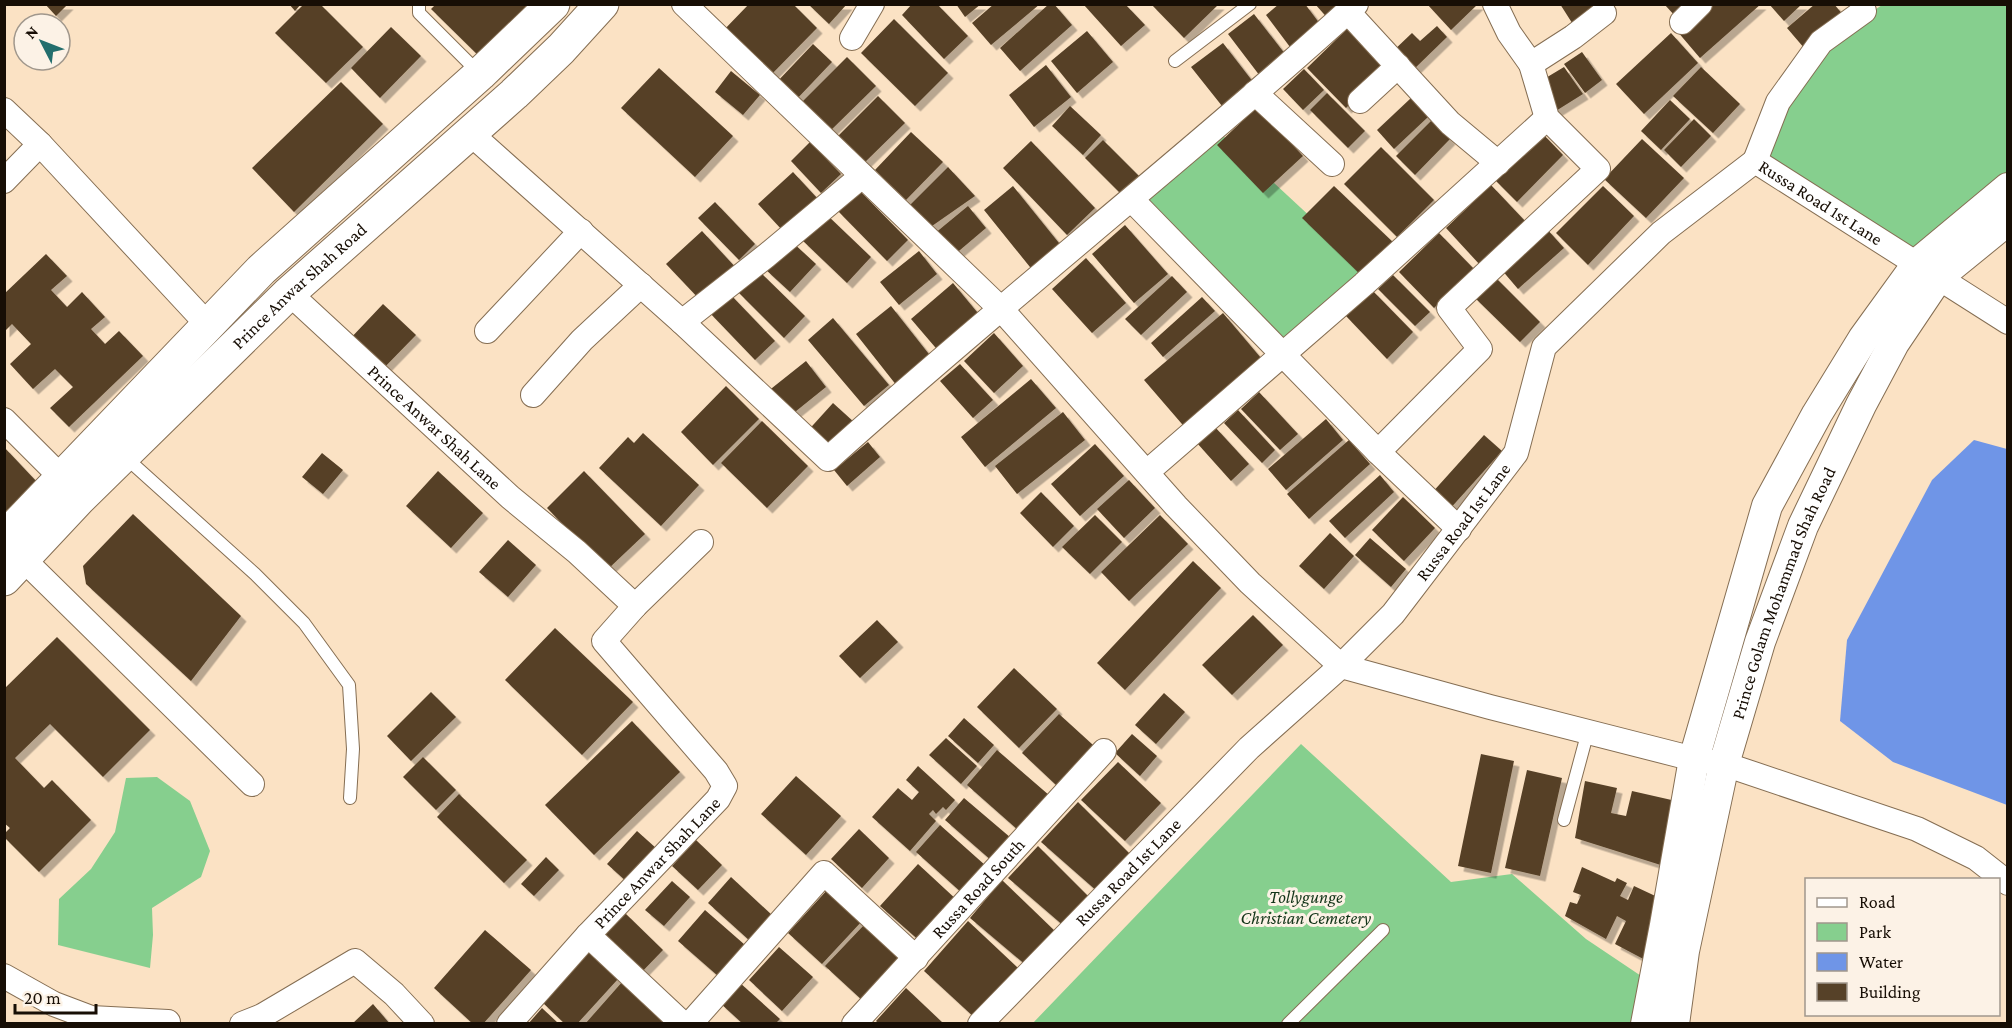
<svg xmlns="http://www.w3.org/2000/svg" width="2012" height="1028" viewBox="0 0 2012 1028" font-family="'Crimson Pro',serif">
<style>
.green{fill:#86cf8e}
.water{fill:#6f95e7}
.building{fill:#564128;filter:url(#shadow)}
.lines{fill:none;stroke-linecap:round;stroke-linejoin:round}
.service-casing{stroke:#856e53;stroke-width:14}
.minor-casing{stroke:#856e53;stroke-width:26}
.tertiary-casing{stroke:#856e53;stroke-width:32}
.secondary-casing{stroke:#856e53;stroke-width:35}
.service{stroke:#fff;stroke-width:12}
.minor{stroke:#fff;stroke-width:24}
.tertiary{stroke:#fff;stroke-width:30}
.secondary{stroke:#fff;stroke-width:33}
.labels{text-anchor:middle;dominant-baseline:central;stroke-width:6;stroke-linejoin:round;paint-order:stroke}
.street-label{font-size:18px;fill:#170e05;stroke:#fcf2e6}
.park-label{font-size:18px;font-style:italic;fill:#123418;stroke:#fcf2e6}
</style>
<defs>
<filter id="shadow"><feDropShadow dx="5.5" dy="5.5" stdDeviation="0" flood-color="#0004"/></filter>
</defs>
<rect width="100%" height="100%" fill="#fbe2c4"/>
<path class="green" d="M1882,5H2007V234L1953,273L1763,154L1823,45Z
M1221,134L1369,271L1283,346L1140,199Z
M1301,744L1451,882L1512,874L1586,939L1662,990L1660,1023L1032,1024Z
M157,777L190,801L210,851L201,877L152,908L153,935L150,968L58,945L59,899L91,869L115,832L126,778Z"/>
<path class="water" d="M1974,440L2007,449V805L1893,762L1840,721L1847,640L1932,480Z"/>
<path class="building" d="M45,4H68L56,16Z
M289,4H301L295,11Z
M304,4H320L363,47L326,83L275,33Z
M436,4H533L486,63L431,9Z
M749,4H793L817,28L768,78L721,33Z
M808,4H847L829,24Z
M912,4H937L968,36L944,59L902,15Z
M956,4H981L965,17Z
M994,4H1040L991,45L972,23Z
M1049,4H1054L1072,25L1020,71L1000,48Z
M1151,4H1219L1184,38Z
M1279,4H1305L1323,28L1293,51L1266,15Z
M1315,4H1351L1331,22Z
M1427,4H1478L1451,30Z
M1560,4H1606L1574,26Z
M1664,4H1693L1678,19Z
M1707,4H1761L1700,58L1677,31Z
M1769,4H1802L1784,21Z
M1815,4H1834L1844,16L1805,49L1787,28Z
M1084,5H1126L1145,25L1121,46Z
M1254,14L1289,59L1263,80L1228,34Z
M894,19L948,73L915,106L861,53Z
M1437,26L1447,37L1410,73L1391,53L1412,33L1420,41Z
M391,27L421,56L380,98L351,68Z
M1349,27L1388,66L1346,108L1307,68Z
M1087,31L1113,62L1077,93L1051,61Z
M1671,33L1698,63L1644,114L1616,84Z
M1223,43L1257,87L1226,111L1191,67Z
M813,44L832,62L794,102L775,84Z
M1582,52L1602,80L1585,93L1564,64Z
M847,57L876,86L826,135L798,106Z
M1046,65L1071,97L1034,127L1009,95Z
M1564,67L1583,94L1551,114L1539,82Z
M1701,67L1740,104L1713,133L1673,96Z
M659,68L733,136L695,177L621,108Z
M1304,69L1324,90L1303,110L1283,89Z
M731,71L760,95L743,115L715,92Z
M341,82L383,124L294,212L252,168Z
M1327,93L1365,131L1348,148L1310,110Z
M878,96L905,123L859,168L833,141Z
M1411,98L1428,117L1394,149L1377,130Z
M1670,100L1690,119L1661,150L1641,131Z
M1070,106L1101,135L1083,155L1052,126Z
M1257,107L1303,156L1263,193L1217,145Z
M1694,119L1711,136L1681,167L1664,150Z
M1431,121L1450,139L1415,175L1396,156Z
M911,132L943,162L906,200L875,170Z
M1542,133L1563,155L1517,202L1495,180Z
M1642,139L1684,178L1646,218L1604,179Z
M1103,140L1141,178L1123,196L1085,158Z
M1031,141L1095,208L1067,235L1003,168Z
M810,142L841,174L821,193L791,161Z
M1381,147L1434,200L1397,237L1344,184Z
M948,167L975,196L932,226L910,205Z
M793,172L818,199L783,231L758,204Z
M1491,185L1527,223L1481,266L1446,228Z
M1013,186L1063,248L1034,272L984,210Z
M1334,186L1396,245L1364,278L1302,218Z
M1603,186L1634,216L1588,265L1556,233Z
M858,189L908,240L887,261L837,210Z
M715,202L755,244L739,260L698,218Z
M968,206L986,228L953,256L934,234Z
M826,214L871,257L847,283L802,240Z
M1125,225L1168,274L1134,303L1092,254Z
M1546,228L1564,248L1518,289L1501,269Z
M702,231L738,270L703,303L666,264Z
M1439,233L1474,269L1434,308L1399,272Z
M791,241L816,264L790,292L765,269Z
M919,251L937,274L899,305L880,282Z
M46,254L67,276L51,290L67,307L82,292L105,317L91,329L105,344L119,331L143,356L69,427L50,408L73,387L55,369L33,389L10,364L31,344L12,324L4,332V294Z
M1086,258L1126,303L1092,333L1052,289Z
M760,272L805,316L784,338L739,293Z
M1393,275L1430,312L1415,326L1378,289Z
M1493,275L1540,322L1520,342L1473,296Z
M1172,276L1187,292L1141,335L1125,319Z
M953,283L982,318L941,354L911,319Z
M1372,290L1413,332L1387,359L1346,316Z
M728,292L775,341L755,360L708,311Z
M1202,297L1215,311L1163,357L1151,343Z
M383,304L416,335L380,372L348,341Z
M891,306L932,358L897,386L856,334Z
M1223,313L1266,364L1188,431L1144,380Z
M833,318L889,385L864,406L808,340Z
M994,333L1023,366L994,393L964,361Z
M806,361L826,387L790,416L767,392Z
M960,364L993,400L973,418L940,381Z
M1031,379L1056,408L985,467L961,437Z
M726,386L759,419L713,465L681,432Z
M1259,392L1298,434L1280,450L1241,409Z
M833,403L855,423L826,454L804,435Z
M1238,410L1275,450L1262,463L1224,423Z
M1063,412L1085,440L1017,494L995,466Z
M1326,419L1343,440L1286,490L1268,469Z
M762,421L808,466L767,508L721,463Z
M1215,427L1249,464L1231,481L1197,443Z
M643,433L699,485L661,526L599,468L628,437L634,443Z
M1484,435L1502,451L1448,511L1430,495Z
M1349,440L1370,464L1309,519L1287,494Z
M868,442L880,457L847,486L834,470Z
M1095,444L1124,476L1080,516L1051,484Z
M4,447L37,482L4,513Z
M322,453L343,470L323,494L302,477Z
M438,471L483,513L451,548L406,506Z
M584,471L645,534L607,570L547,508Z
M1380,475L1394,492L1345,538L1329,521Z
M1129,480L1155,508L1124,538L1097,509Z
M1041,492L1074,526L1053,547L1020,513Z
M1403,497L1435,528L1404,561L1372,530Z
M133,514L241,616L191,681L86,584L83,566Z
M1095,515L1122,542L1090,574L1062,547Z
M1160,515L1188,544L1129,601L1101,572Z
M1330,533L1354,556L1324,589L1299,566Z
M1370,538L1406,569L1391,587L1355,555Z
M508,540L536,565L508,597L479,572Z
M1193,561L1221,588L1125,690L1097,663Z
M1253,615L1283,645L1232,695L1202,665Z
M877,620L898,642L860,678L839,656Z
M555,628L633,702L582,755L505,680Z
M57,637L150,730L103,777L50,724L15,758L44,788L52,780L91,820L39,872L4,837V834L10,828L4,823V689Z
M1014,668L1057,709L1019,748L977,707Z
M431,692L456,717L411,761L387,736Z
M1164,693L1185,712L1156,744L1135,725Z
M1059,714L1093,745L1056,785L1022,753Z
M964,718L994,745L978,763L948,736Z
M632,721L680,772L594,855L545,805Z
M1132,734L1157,756L1140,776L1115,753Z
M946,738L977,766L961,784L929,755Z
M997,750L1050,796L1019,831L967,785Z
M1481,754L1514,761L1491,873L1458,866Z
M423,757L456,790L436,810L403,777Z
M1118,762L1161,803L1125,841L1081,800Z
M918,766L955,800L946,810L943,807L936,814L933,810L929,814L936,821L910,851L872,817L898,788L912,800L919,792L906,780Z
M1527,770L1562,778L1540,876L1505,868Z
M796,776L841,816L806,855L761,814Z
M1585,781L1617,788L1611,813L1626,816L1632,791L1676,801L1667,867L1575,838Z
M459,794L527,860L504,883L437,817Z
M964,798L1011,838L992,861L945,820Z
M1078,802L1132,856L1098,892L1041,842Z
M940,825L986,866L962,893L916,852Z
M859,829L889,858L862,888L831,859Z
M637,831L657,849L627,882L607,864Z
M696,840L722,865L698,890L672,866Z
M1038,846L1090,898L1065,927L1008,878Z
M546,857L559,870L534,896L521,884Z
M918,864L959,902L922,943L880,906Z
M1582,867L1615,882L1617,878L1627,883L1620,896L1628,900L1634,886L1666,901L1649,962L1615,944L1626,921L1617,916L1606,939L1565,916L1570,902L1577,904L1581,895L1573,892Z
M731,877L773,916L750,941L708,903Z
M1002,880L1058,934L1027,966L970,918Z
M672,881L690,897L664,926L645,910Z
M828,889L863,920L822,964L788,933Z
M705,910L745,945L718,976L678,941Z
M625,913L663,950L638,976L599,939Z
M968,921L1020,970L976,1019L924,971Z
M865,924L902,959L863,1001L825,966Z
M485,930L531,970L483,1024H473L434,988Z
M779,947L813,977L782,1011L749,980Z
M588,952L618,979L577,1024H565L542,1002Z
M623,981L669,1024H585Z
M739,982L780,1019L775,1024H743L720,1003Z
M906,988L944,1024H879L876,1021Z
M373,1004L390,1024H352Z
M542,1008L559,1024H528Z"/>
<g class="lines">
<defs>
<path id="service" d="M419,4V13L479,73
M1175,61L1250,4
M124,456L255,574L304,623L349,685L353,749L350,798
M1564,820L1588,731
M1288,1024L1383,930"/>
<g id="minor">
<path d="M684,4L1002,310L1176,506L1250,583L1341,666L1490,707L1694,759L1724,764L1917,829L1976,858L2008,883"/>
<path d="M1348,12L1450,123L1498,163"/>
<path d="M1682,22L1700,4"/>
<path d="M852,38L872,4"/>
<path d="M1531,64L1573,37L1604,13"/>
<path d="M1255,93L1332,164"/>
<path d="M1360,101L1398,66"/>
<path d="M4,110L40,144L208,325"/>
<path d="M471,134L682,322L828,459C1000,304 1184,160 1356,4"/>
<path d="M1755,161L1778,102L1821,42L1864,11"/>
<path d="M4,181L40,144"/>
<path d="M1132,200L1378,452L1459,529"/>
<path id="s1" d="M289,293L510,497L577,552L635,606"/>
<path d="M682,322L766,256L862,176"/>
<path d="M487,331L581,231"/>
<path d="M533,395L582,340L641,285"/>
<path d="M4,420L62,478"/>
<path d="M1378,452L1480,349L1449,308L1598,169L1547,118L1531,64L1509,33L1495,4"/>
<path d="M1147,472L1364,284L1547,118"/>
<path d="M23,559L252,784"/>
<path d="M588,935L683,1024"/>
<path d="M4,976L54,1004L91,1018L168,1022"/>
<path d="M242,1024L262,1016L355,961L394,994L422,1024"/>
<path id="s2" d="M509,1024L588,935L718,799L725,786L716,771L604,641L635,606L701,542"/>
<path d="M690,1024L824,873L916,958"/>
<path id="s3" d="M854,1024L1104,751"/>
<path id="s4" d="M980,1024L1249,748L1341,666L1393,614L1516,453L1544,347L1661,233L1755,161L2008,322"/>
</g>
<g id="tertiary">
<path d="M1646,1024L1665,925L1694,759L1767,506L1817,414L1863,339L1918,263L2008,188"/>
<path id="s5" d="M1674,1024L1684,951L1724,764L1760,642L1803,526L1861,405L1894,343L1939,276L2008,220"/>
</g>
<g id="secondary">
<path d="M4,538L261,270L480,74L553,4"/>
<path id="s6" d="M4,579L79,499L289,293L514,94L561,49L602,4"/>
</g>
</defs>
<use href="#service" class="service-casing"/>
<use href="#minor" class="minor-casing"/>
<use href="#tertiary" class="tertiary-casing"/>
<use href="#secondary" class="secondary-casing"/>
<use href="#service" class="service"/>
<use href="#minor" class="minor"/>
<use href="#tertiary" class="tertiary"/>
<use href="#secondary" class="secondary"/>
</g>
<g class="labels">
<g class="street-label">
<text stroke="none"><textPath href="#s4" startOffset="1254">Russa Road 1st Lane</textPath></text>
<text stroke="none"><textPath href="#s6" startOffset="416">Prince Anwar Shah Road</textPath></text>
<text stroke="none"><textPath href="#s1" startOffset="198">Prince Anwar Shah Lane</textPath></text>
<text stroke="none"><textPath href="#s4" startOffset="698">Russa Road 1st Lane</textPath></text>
<text stroke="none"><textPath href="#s5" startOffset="446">Prince Golam Mohammad Shah Road</textPath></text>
<text stroke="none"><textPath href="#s2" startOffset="219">Prince Anwar Shah Lane</textPath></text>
<text stroke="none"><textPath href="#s4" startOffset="212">Russa Road 1st Lane</textPath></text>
<text stroke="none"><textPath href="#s3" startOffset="184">Russa Road South</textPath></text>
</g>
<g class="park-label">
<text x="1306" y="897">Tollygunge<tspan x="1306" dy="21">Christian Cemetery</tspan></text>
</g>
</g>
<rect width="2012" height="1028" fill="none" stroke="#170e05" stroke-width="12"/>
<rect x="1805" y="878" width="195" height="138" fill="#fcf2e6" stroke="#a0978c" stroke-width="1.5"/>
<rect x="1817" y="898" width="30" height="9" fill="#ffffff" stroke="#a0978c" stroke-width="1.5"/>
<text x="1859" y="908" font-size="18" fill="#170e05">Road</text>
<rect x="1817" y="923" width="30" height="18" fill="#86cf8e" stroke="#a0978c" stroke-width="1.5"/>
<text x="1859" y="938" font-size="18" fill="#170e05">Park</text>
<rect x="1817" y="953" width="30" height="18" fill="#6f95e7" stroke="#a0978c" stroke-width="1.5"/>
<text x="1859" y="968" font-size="18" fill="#170e05">Water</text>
<rect x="1817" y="983" width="30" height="18" fill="#564128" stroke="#a0978c" stroke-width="1.5"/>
<text x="1859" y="998" font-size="18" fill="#170e05">Building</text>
<g transform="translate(42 42) rotate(312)"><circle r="28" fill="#fcf2e6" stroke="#a0978c" stroke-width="1.5"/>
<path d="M0-4.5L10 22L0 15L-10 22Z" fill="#236e6d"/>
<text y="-9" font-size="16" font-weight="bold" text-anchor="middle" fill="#170e05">N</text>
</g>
<path d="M15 1004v9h81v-9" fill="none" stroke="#170e05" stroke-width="3"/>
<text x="24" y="1004" font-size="18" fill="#170e05" stroke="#fcf2e6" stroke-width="4.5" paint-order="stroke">20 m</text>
</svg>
